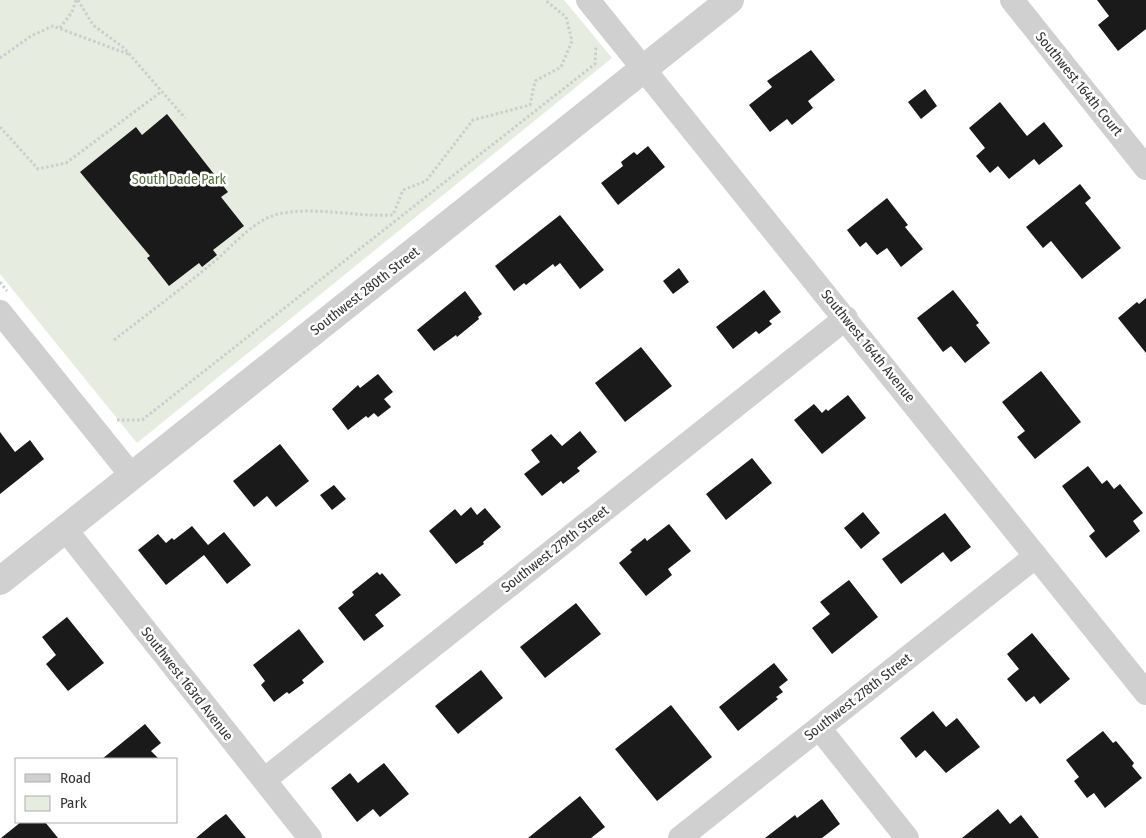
<svg xmlns="http://www.w3.org/2000/svg" width="1146" height="838" viewBox="0 0 1146 838" font-family="'Fira Sans Condensed',sans-serif">
<style>
.green{fill:#e6ecdf}
.building{fill:#1a1a1a}
.lines{fill:none;stroke-linecap:round;stroke-linejoin:round}
.path{stroke:#cdcdcd;stroke-width:3;stroke-dasharray:2.5 2.5;stroke-linecap:butt}
.minor{stroke:#d0d0d0;stroke-width:24}
.tertiary{stroke:#d0d0d0;stroke-width:28}
.labels{text-anchor:middle;dominant-baseline:central;stroke-width:5;stroke-linejoin:round;paint-order:stroke}
.street-label{font-size:14px;fill:#333;stroke:#fff}
.park-label{font-size:14px;fill:#56703f;stroke:#fff}
</style>
<rect width="100%" height="100%" fill="#fff"/>
<path class="green" d="M0,0H564L612,58L137,443L0,274Z"/>
<path class="building" d="M1097,0H1146V29L1118,51L1098,25L1109,16Z
M811,50L835,80L808,101L813,108L792,125L787,119L770,132L749,105L772,87L767,81Z
M925,89L937,106L921,119L908,102Z
M1000,102L1027,136L1044,122L1063,146L1039,165L1034,159L1009,179L998,166L990,173L976,156L985,148L969,128Z
M167,114L228,192L221,197L244,226L213,250L217,255L202,267L199,263L169,286L147,258L150,256L80,172L136,127L142,135Z
M648,146L665,167L618,205L601,183L623,166L621,162L634,152L637,155Z
M1080,184L1091,198L1085,203L1121,248L1082,279L1051,241L1043,248L1026,227Z
M887,198L908,225L905,227L923,249L901,267L887,248L877,255L866,242L860,247L847,230Z
M560,215L604,270L580,289L560,263L555,267L553,264L526,285L524,283L514,291L495,266Z
M679,268L689,282L673,294L663,281Z
M764,290L781,312L769,321L772,324L759,334L756,331L733,349L716,327Z
M953,290L979,323L976,325L990,343L965,363L951,346L943,352L917,318Z
M465,291L482,314L478,317L479,319L457,337L456,335L434,351L417,330Z
M1146,298V353L1118,318L1137,302L1139,304Z
M641,347L672,386L625,422L595,383Z
M1041,371L1081,422L1035,459L1017,437L1025,431L1002,402Z
M378,374L393,392L384,399L391,407L378,417L374,413L368,418L366,416L348,430L332,409L358,385L360,388Z
M848,395L866,418L822,454L794,420L814,404L822,413L826,409L828,411Z
M580,431L597,452L577,468L580,471L563,484L561,481L542,496L524,474L540,462L531,450L551,434L562,446Z
M0,432L15,452L30,440L44,459L0,494Z
M280,444L309,481L276,507L267,496L254,507L233,481Z
M752,458L772,483L726,520L706,494Z
M1088,466L1102,484L1107,480L1114,489L1120,484L1143,513L1133,521L1140,531L1106,558L1089,536L1095,531L1062,486Z
M334,485L346,499L332,510L320,495Z
M471,507L477,515L485,508L501,527L483,542L484,544L456,564L429,531L455,509L461,516Z
M863,512L880,533L861,549L844,528Z
M945,513L971,547L951,562L943,552L901,584L882,559Z
M669,524L691,551L668,569L672,575L646,596L619,563L632,552L630,550L645,538L647,541Z
M192,526L208,545L224,532L251,565L227,584L204,555L166,585L138,550L158,534L166,543L172,538L174,540Z
M377,572L380,575L382,573L401,595L375,615L384,626L364,641L338,608L354,595L352,592Z
M849,580L878,617L832,654L812,628L830,614L820,602Z
M576,603L601,634L545,678L520,647Z
M67,617L104,663L68,691L46,664L56,655L42,637Z
M299,629L324,662L302,680L304,683L289,694L287,692L274,702L261,685L265,681L253,665Z
M1032,633L1070,679L1040,704L1034,696L1026,702L1007,679L1019,669L1007,654Z
M774,663L788,680L779,687L783,692L776,697L778,699L738,731L719,707Z
M481,670L503,698L458,734L435,706Z
M671,705L712,757L657,801L615,749Z
M933,711L946,727L957,718L980,747L946,773L925,750L916,758L900,738Z
M145,724L161,743L151,751L159,759H102Z
M1103,731L1113,743L1116,741L1134,763L1132,766L1142,778L1105,808L1094,793L1087,798L1074,781L1079,777L1066,760Z
M384,763L409,794L380,817L373,809L357,822L331,788L350,773L358,783Z
M580,796L605,827L591,838H528Z
M822,799L840,824L822,838H765L795,815L797,818Z
M998,809L1010,824L1021,815L1039,838H962Z
M226,814L246,838H196L214,823Z
M21,822H45L58,838H1Z"/>
<g class="lines">
<path class="path" d="M78,0L93,25L124,48L185,118
M60,28L72,12L76,0
M0,58L31,36L53,26L128,54
M0,127L38,169L66,163L161,92
M0,282L7,291
M114,340C146,315 179,291 210,265C233,247 253,218 283,213C320,207 356,217 393,215L403,190L426,181L473,120L530,105L535,81L561,67L572,41L566,17L545,0
M117,420H142L595,64L596,45"/>
<path class="minor" d="M588,0L1146,693
M1012,0L1146,168
M0,312L132,476
M65,529L310,838
M819,728L907,838
M264,780L846,318
M680,838L1036,556"/>
<path class="tertiary" d="M0,581L730,0"/>
</g>
<g class="labels">
<g class="street-label">
<text transform="translate(1079 84) rotate(51)">Southwest 164th Court</text>
<text transform="translate(365 291) rotate(-38)">Southwest 280th Street</text>
<text transform="translate(868 346) rotate(51)">Southwest 164th Avenue</text>
<text transform="translate(555 549) rotate(-38)">Southwest 279th Street</text>
<text transform="translate(187 684) rotate(52)">Southwest 163rd Avenue</text>
<text transform="translate(858 697) rotate(-38)">Southwest 278th Street</text>
</g>
<g class="park-label">
<text x="179" y="179">South Dade Park</text>
</g>
</g>
<rect x="15" y="758" width="162" height="65" fill="#ffffff" stroke="#adadad"/>
<rect x="25" y="774" width="25" height="8" fill="#d0d0d0" stroke="#adadad"/>
<text x="60" y="783" font-size="15" fill="#333333">Road</text>
<rect x="25" y="796" width="25" height="15" fill="#e6ecdf" stroke="#adadad"/>
<text x="60" y="808" font-size="15" fill="#333333">Park</text>
</svg>
